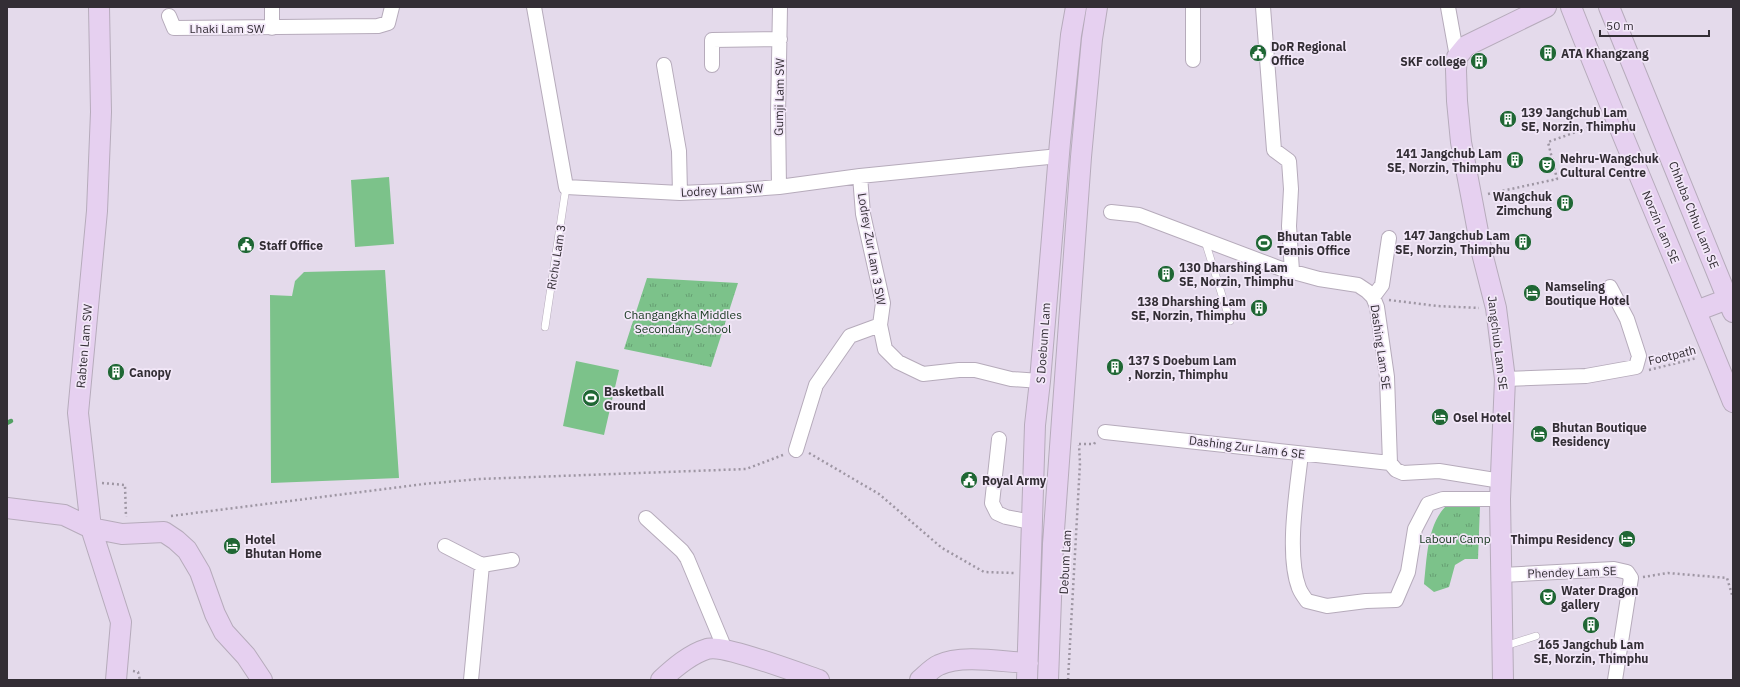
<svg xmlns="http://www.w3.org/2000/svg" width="1740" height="687" viewBox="0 0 1740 687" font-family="'IBM Plex Sans',sans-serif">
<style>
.green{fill:#7cc28a}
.park{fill:url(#park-tufts)}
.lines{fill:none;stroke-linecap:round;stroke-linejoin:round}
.stream{stroke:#52a063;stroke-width:4.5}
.service-casing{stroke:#b6abbb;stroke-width:8}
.minor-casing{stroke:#b6abbb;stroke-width:16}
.secondary-casing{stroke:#b6abbb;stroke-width:22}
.path{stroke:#9e96a3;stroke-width:2.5;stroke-dasharray:2 3;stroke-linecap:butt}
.service{stroke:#fff;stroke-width:7}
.minor{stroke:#fff;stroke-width:14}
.secondary{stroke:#e6d0f0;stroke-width:20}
.labels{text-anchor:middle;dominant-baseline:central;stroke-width:3.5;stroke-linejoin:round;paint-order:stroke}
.street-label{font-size:12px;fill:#332e35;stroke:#f2e7f8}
.poi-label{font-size:12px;font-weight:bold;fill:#332e35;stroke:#f2e7f8;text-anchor:start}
.park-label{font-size:12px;fill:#15361d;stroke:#f2e7f8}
</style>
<defs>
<pattern id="park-tufts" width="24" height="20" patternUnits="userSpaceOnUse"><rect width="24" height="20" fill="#7cc28a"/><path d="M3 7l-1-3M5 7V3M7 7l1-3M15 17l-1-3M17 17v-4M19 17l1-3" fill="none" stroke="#669e72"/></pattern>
</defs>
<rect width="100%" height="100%" fill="#e4daeb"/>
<path class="green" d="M389,177L394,244L355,247L351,180Z
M385,270L399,478L271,483L270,295L292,296L295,281L304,272Z
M576,361L619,370L604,435L563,426Z"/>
<path class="park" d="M647,278L738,283L711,367L624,349Z
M1468,496L1480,506L1478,559H1465L1455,565L1449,587L1434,592L1424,584C1427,558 1427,523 1448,504C1452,500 1462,498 1468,496Z"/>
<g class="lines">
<path class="stream" d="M7,423L11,421"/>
<defs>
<path id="service" d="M1205,241L1230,321
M545,327L566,187
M1505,646L1536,636"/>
<path id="minor" d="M272,7V28
M534,7L566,187L680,193L727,191L779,187L860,176L1059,156
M1193,7V60
M1263,7L1274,150L1289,161L1291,189L1289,226L1292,271
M1448,7L1457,57
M169,16L174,28L378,26L388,23L392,7
M664,65L679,151L680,193
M712,65V40L780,39
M860,176L863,214L883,303L880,325L885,349L898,362L923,374L959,370H975L1011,379L1040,381
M779,187L778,115L780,7
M1111,212L1139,215L1279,268L1319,279L1358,285L1367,291L1373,297L1377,307L1387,377L1390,463L1396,470L1403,473L1439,471L1501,481
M1373,297L1382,285L1389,238
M1505,379L1586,376L1636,367L1639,356L1627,319L1610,287
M1105,432L1390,463
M999,439L992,503L997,513L1006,517L1031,522
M796,450L816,385L850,336L880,325
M1301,454C1297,490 1286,554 1299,588C1301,593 1304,597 1307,601L1327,606L1366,601L1396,600L1408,572L1415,529L1428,504L1443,499H1500
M646,518L682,551L687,558L722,642V650
M445,546L482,565L471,680
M482,565L512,560
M1502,575L1614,569L1627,572L1631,578L1615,680"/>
<path id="secondary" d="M99,7L101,112L97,211L78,413L91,528L121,622L116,680
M1571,7C1623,140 1680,270 1733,402
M1609,7L1733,312
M1696,311L1733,297
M7,508L64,515L91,528L122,534L164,532L176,540L187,550L200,572L215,614L224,632L246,656L262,680
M661,680C674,668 690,654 707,649C722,644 799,673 819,680
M920,680C926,675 932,668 939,665C962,654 1003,662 1028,663
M1027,680L1035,425L1040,381L1060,142L1071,35L1076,7
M1048,680L1053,544L1081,157L1092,39L1097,7
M1503,680L1500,499L1505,379L1496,308L1482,253L1461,142L1457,101L1456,70L1457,57L1466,46L1546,7"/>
</defs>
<use href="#service" class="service-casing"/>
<use href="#minor" class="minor-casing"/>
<use href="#secondary" class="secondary-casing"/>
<path class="path" d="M1488,194L1557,179L1548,142L1601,123
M1389,300L1437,306L1479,308
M1649,370L1697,358
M1079,444H1094L1096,441
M809,453L879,494L942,548L984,572L1015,573
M102,483L125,485L126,517
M171,516L424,484L479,479L746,469L783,455
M1643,577L1668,573L1727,578L1733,598
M133,671L138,672L140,680
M1068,680L1080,463L1079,445"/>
<use href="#service" class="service"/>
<use href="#minor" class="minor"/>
<use href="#secondary" class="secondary"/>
</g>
<defs>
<symbol id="civic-disc" viewBox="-11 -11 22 22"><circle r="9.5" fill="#1f6734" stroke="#f2e7f8"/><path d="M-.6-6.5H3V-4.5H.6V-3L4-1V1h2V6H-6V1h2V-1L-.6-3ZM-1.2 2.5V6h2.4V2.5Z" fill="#fff"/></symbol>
<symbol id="building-disc" viewBox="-11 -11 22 22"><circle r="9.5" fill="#1f6734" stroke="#f2e7f8"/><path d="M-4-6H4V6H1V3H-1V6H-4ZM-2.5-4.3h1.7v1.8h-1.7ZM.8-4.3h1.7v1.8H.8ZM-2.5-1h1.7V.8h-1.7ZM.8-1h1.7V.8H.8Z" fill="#fff"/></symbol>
<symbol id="theatre-disc" viewBox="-11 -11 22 22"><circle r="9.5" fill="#1f6734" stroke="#f2e7f8"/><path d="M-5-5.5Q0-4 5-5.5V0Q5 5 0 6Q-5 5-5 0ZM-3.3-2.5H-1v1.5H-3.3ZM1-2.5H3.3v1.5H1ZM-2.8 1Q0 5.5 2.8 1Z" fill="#fff"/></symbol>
<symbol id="stadium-disc" viewBox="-11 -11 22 22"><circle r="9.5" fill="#1f6734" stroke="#f2e7f8"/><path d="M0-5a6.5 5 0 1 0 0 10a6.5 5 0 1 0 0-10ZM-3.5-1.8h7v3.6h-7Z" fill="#fff"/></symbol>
<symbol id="hotel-disc" viewBox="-11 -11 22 22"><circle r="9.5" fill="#1f6734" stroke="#f2e7f8"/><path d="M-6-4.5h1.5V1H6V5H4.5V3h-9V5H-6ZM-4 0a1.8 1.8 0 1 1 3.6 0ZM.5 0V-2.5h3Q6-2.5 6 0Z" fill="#fff"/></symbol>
</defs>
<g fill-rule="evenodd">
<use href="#civic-disc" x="1248" y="43" width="20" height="20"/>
<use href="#building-disc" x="1538" y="43" width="20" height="20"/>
<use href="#building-disc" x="1469" y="51" width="20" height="20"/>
<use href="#building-disc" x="1498" y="109" width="20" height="20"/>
<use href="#building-disc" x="1505" y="150" width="20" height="20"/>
<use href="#theatre-disc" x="1537" y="155" width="20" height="20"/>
<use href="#building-disc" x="1555" y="193" width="20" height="20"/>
<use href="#building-disc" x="1513" y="232" width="20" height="20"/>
<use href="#stadium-disc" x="1254" y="233" width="20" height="20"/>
<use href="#civic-disc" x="236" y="235" width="20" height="20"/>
<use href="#building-disc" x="1156" y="264" width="20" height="20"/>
<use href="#hotel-disc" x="1522" y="283" width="20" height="20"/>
<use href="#building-disc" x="1249" y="298" width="20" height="20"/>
<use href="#building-disc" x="1105" y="357" width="20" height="20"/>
<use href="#building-disc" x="106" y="362" width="20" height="20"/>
<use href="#stadium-disc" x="581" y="388" width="20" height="20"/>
<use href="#hotel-disc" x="1430" y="407" width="20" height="20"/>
<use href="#hotel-disc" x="1529" y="424" width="20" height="20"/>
<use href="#civic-disc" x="959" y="470" width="20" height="20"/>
<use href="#hotel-disc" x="1617" y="529" width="20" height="20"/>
<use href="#hotel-disc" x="222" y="536" width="20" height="20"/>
<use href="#theatre-disc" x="1538" y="587" width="20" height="20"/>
<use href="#building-disc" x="1581" y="615" width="20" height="20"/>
</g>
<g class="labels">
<g class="street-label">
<text x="227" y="28">Lhaki Lam SW</text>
<text transform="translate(779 97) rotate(-89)">Gumji Lam SW</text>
<text transform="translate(722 190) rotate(-3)">Lodrey Lam SW</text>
<text transform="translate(1694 215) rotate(68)">Chhuba Chhu Lam SE</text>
<text transform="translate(1661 227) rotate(67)">Norzin Lam SE</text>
<text transform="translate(872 249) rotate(80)">Lodrey Zur Lam 3 SW</text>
<text transform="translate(556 257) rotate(-81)">Richu Lam 3</text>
<text transform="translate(1043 343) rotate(-86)">S Doebum Lam</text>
<text transform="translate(1498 343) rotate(83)">Jangchub Lam SE</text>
<text transform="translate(84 346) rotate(-85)">Rabten Lam SW</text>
<text transform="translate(1381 347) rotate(82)">Dashing Lam SE</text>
<text transform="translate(1672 355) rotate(-14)">Footpath</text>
<text transform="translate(1247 447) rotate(7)">Dashing Zur Lam 6 SE</text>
<text transform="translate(1065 562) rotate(-87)">Debum Lam</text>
<text transform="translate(1572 572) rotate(-2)">Phendey Lam SE</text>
</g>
<g class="poi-label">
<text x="1271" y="46">DoR Regional<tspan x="1271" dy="14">Office</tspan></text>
<text x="1561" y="53">ATA Khangzang</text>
<text x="1466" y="61" text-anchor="end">SKF college</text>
<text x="1521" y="112">139 Jangchub Lam<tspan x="1521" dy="14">SE, Norzin, Thimphu</tspan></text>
<text x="1502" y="153" text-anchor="end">141 Jangchub Lam<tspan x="1502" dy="14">SE, Norzin, Thimphu</tspan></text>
<text x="1560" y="158">Nehru-Wangchuk<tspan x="1560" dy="14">Cultural Centre</tspan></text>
<text x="1552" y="196" text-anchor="end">Wangchuk<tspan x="1552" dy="14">Zimchung</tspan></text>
<text x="1510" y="235" text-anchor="end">147 Jangchub Lam<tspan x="1510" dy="14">SE, Norzin, Thimphu</tspan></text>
<text x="1277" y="236">Bhutan Table<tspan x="1277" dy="14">Tennis Office</tspan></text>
<text x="259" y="245">Staff Office</text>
<text x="1179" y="267">130 Dharshing Lam<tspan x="1179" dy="14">SE, Norzin, Thimphu</tspan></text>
<text x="1545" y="286">Namseling<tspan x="1545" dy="14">Boutique Hotel</tspan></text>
<text x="1246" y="301" text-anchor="end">138 Dharshing Lam<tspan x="1246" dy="14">SE, Norzin, Thimphu</tspan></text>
<text x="1128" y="360">137 S Doebum Lam<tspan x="1128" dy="14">, Norzin, Thimphu</tspan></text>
<text x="129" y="372">Canopy</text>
<text x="604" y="391">Basketball<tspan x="604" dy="14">Ground</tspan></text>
<text x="1453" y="417">Osel Hotel</text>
<text x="1552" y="427">Bhutan Boutique<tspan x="1552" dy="14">Residency</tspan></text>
<text x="982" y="480">Royal Army</text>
<text x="245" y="539">Hotel<tspan x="245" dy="14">Bhutan Home</tspan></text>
<text x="1614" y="539" text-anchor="end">Thimpu Residency</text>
<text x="1561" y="590">Water Dragon<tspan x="1561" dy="14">gallery</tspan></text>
<text x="1591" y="644" text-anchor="middle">165 Jangchub Lam<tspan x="1591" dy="14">SE, Norzin, Thimphu</tspan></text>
</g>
<g class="park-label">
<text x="683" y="314">Changangkha Middles<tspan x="683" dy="14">Secondary School</tspan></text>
<text x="1455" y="538">Labour Camp</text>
</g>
</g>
<rect width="1740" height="687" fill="none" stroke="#332e35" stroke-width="16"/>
<path d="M1600 30v6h109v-6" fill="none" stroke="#332e35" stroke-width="2"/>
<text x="1606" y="30" font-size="12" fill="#332e35" stroke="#f2e7f8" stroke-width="3" paint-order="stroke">50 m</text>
</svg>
